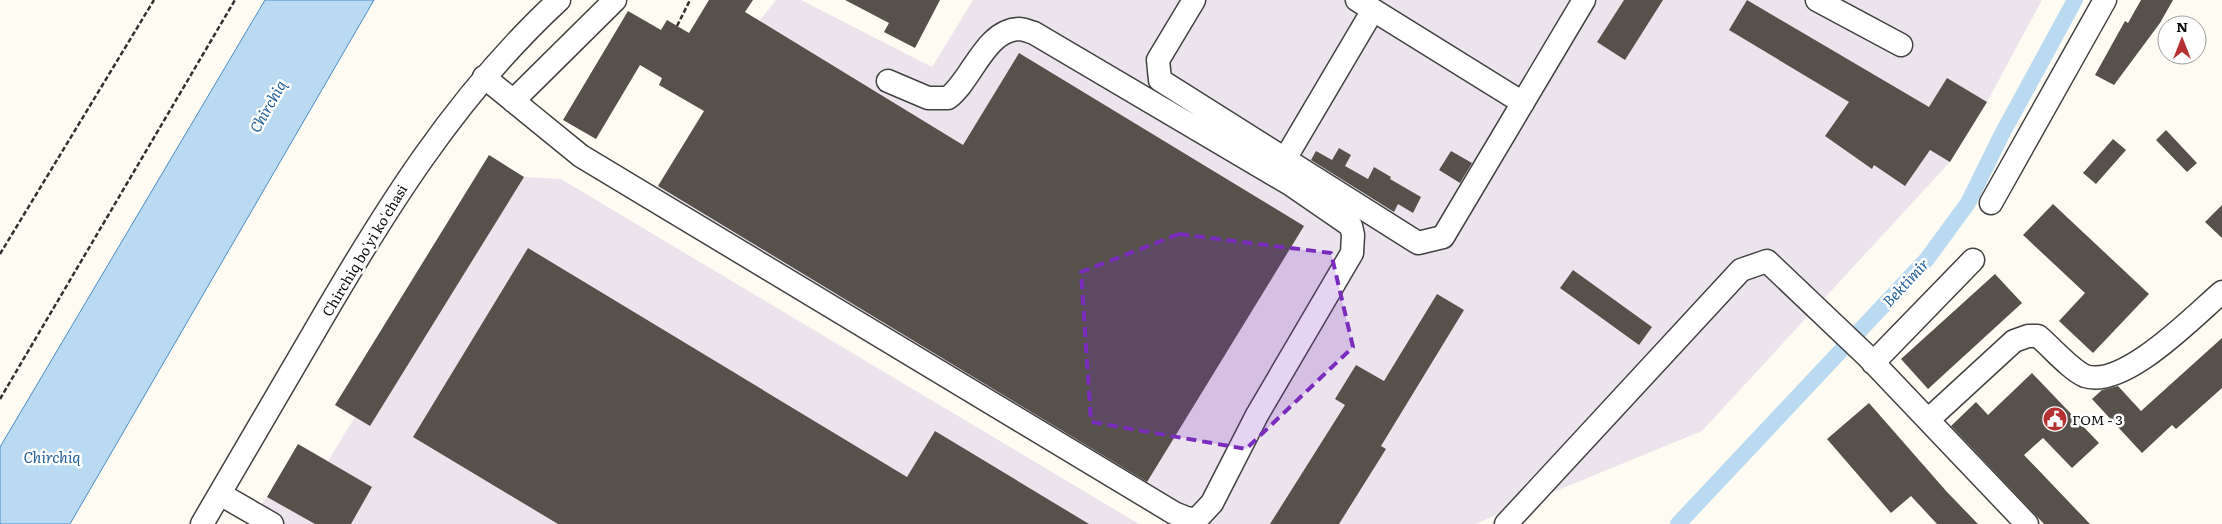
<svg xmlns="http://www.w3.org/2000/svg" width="2222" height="524" viewBox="0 0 2222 524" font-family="Literata,serif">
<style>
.industrial{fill:#ece4ed}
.water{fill:#badaf2;stroke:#478bc3}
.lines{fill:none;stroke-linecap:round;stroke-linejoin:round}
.canal{stroke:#badaf2;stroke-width:16}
.building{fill:#57514c}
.minor-casing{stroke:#424242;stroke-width:25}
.path{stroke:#313131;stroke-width:2.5;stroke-dasharray:5 2.5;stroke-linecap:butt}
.minor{stroke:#fff;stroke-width:22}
.marked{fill:#7b2cbf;fill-opacity:0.2;stroke:#7b2cbf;stroke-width:4;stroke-dasharray:10 6;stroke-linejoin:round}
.labels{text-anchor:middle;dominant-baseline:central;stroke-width:5;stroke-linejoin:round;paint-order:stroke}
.street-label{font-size:14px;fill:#0f0f0f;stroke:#fff}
.poi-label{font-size:14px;fill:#0f0f0f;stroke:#fff;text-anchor:start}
.water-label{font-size:15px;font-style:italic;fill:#215e98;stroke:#fff}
</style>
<rect width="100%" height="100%" fill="#fefcf2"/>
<path class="industrial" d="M776,0H801L932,67L973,0H2042L1987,102L1950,162L1702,431L1475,524H1171L652,213L658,186L759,21Z
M489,155L524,177L561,179L1139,524H247L267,497L298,444L328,461L355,417L335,405Z"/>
<path class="water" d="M265,0H374L70,524H0V447Z"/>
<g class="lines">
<path class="canal" d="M1678,524L1927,259L1968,203L2002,134L2075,0"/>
</g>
<path class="building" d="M709,0H753L745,12L963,145L1019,53L1304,226L1147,482L658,186L704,111L659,85L662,78L640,65L596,139L563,120L628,11L661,30L667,20L689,33Z
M845,0H940L915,48L884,32L889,23Z
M1624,0H1663L1625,60L1597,42Z
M1747,0L1929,107L1947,78L1987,102L1950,162L1930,150L1905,186L1874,165L1872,169L1825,136L1849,102L1729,30Z
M2141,0H2173L2160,23L2114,85L2095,75L2125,21L2128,23Z
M2166,130L2197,163L2187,172L2156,140Z
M2113,139L2126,150L2096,184L2083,173Z
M1339,148L1351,155L1345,166L1368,179L1374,167L1391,177L1390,179L1421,197L1413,213L1398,204L1394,212L1311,160L1316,151L1332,160Z
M1451,151L1472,163L1460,183L1439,170Z
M489,155L524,177L370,426L335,405Z
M2053,204L2149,294L2093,353L2059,321L2085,293L2023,235Z
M2222,205V238L2205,222Z
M528,248L907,477L935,431L1089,524H558L413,437Z
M1573,270L1652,327L1639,345L1560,288Z
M1995,274L2022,303L1928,389L1901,359Z
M1437,294L1464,310L1381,446L1386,449L1339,524H1270L1345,405L1335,399L1356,365L1384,381Z
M2222,338V388L2176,429L2172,425L2142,453L2092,399L2102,390L2118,386L2141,411Z
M2032,373L2099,443L2072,468L2043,438L2024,455L2090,524H2044L1951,426L1976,402L1988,415Z
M1869,403L1947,492L1978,524H1937L1911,496L1891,513L1827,439Z
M298,444L372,487L351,524H315L267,497Z"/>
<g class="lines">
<defs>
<path id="minor" d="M1194,0L1158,60L1160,80L1418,243L1443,237L1584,0
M1357,0L1523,103
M1817,0L1901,45
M484,77L581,156L1174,513L1189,519L1198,518L1212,503L1257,415L1352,253L1353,235L1351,226L1290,184L1034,33C1030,32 1024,29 1019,29C985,30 972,80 948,98H928L888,81
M513,101L615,0
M1285,159L1373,10
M1991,203L2105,0
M1873,363L1973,260
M1928,420L2014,341L2028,336H2038C2051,347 2071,370 2085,376C2124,389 2194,316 2222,292
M220,494L272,524
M202,524C239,460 276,397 313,334C383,213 455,96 559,0
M1506,524L1741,270L1767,261L1867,356L2027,524"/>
</defs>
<use href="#minor" class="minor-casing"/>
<path class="path" d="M677,26L690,0
M0,254L154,0
M0,399L235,0"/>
<use href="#minor" class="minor"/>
</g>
<path class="marked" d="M1179,234L1331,253L1353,347L1246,449L1091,422L1081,272Z"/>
<defs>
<symbol id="civic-disc" viewBox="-11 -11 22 22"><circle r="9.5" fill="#b53131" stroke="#fff"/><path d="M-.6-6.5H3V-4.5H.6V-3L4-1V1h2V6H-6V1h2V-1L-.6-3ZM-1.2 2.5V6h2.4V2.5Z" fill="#fff"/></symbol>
</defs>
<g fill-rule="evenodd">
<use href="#civic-disc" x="2041" y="405" width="28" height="28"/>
</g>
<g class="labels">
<g class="street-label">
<text transform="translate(364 250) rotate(-59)">Chirchiq bo'yi ko'chasi</text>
</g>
<g class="poi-label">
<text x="2072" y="419">ГОМ - 3</text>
</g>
<g class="water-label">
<text transform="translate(267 106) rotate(-60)">Chirchiq</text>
<text transform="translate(1905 282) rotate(-47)">Bektimir</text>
<text x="52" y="456">Chirchiq</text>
</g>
</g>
<g transform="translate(2182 40)"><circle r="24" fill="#ffffff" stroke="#9f9f9f"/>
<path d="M0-4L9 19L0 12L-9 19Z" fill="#b53131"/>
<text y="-8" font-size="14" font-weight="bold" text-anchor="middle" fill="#0f0f0f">N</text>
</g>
</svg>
